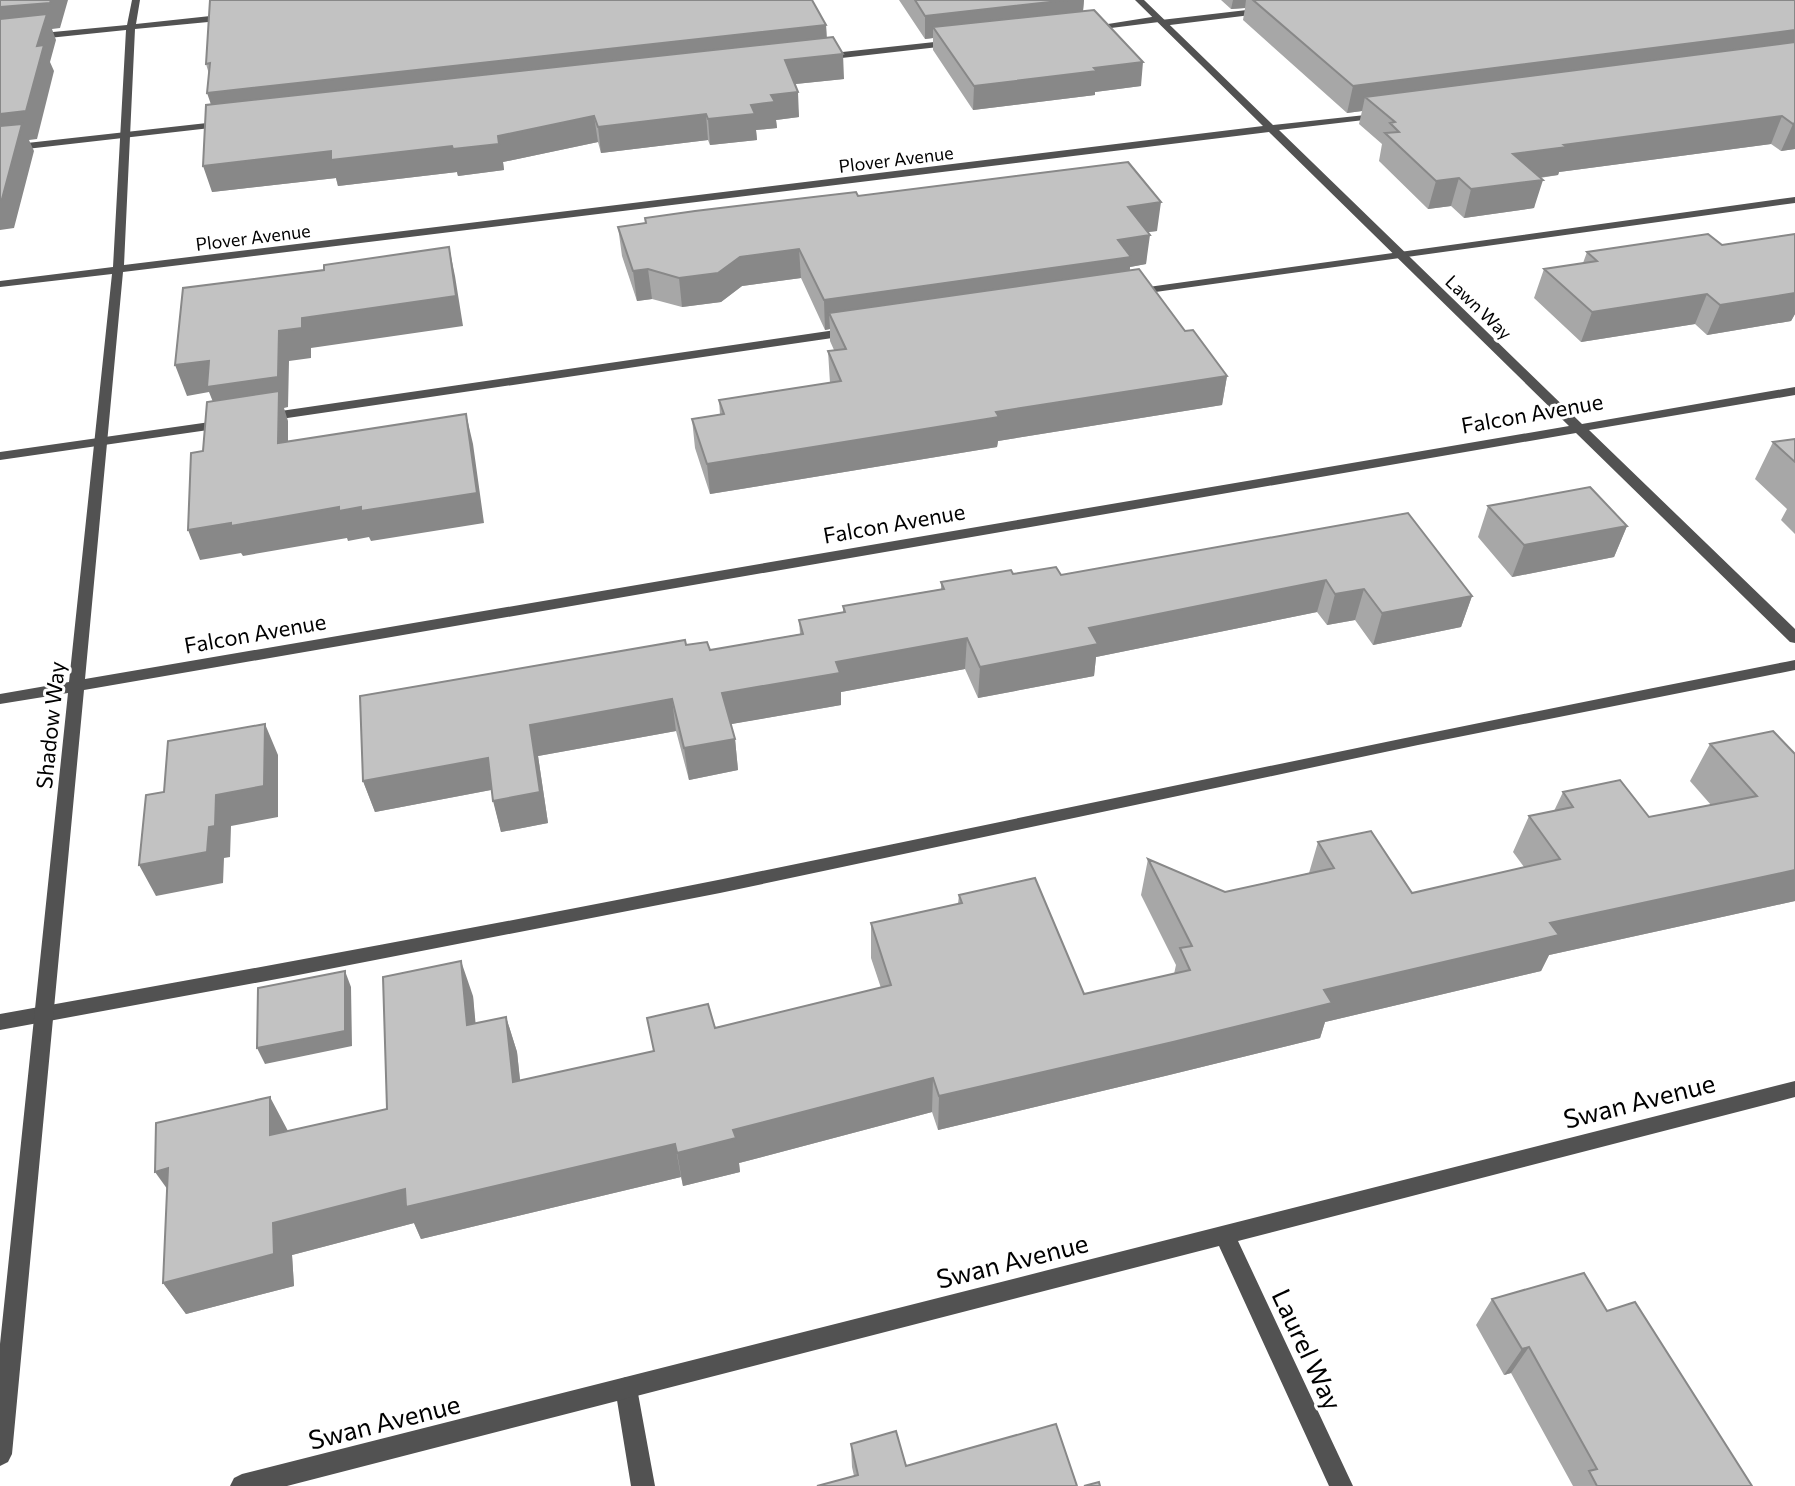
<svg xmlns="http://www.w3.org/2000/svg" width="1795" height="1486" viewBox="0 0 1795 1486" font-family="Commissioner,sans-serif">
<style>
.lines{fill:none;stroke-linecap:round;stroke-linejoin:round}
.lane{fill:#525252;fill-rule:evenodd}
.street{fill:#525252;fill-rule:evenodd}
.wall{fill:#a7a7a7}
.shaded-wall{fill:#888}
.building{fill:#c2c2c2;stroke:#888;stroke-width:2}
.labels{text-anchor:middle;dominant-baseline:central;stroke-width:6;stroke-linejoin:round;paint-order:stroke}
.far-street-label{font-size:18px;fill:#000;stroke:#fff}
.street-label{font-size:22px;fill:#000;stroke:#fff}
.near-street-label{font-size:26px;fill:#000;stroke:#fff}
</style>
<rect width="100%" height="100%" fill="#fff"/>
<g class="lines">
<path class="lane" d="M1264,8L1268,11L1267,13L1162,26L1159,22L1087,31L1083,28L1158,16L1161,20Z
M953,40L958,43L956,45L824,60L819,57L824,54Z
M225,121L228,122V126L0,152V146Z
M1795,197V203L1134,295L1128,292L1134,289Z
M849,328L855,332L853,335L267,421L261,417L267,413Z
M224,420L230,424L229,427L0,460V452Z
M1795,660V670L1418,745L720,893L293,976L0,1030V1014C241,971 483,927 723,879C1080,806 1437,730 1795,660Z
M626,1377L634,1380L637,1388L655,1486H631L615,1388L618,1380Z"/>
<path class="street" d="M132,0H140L136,24L229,14L233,17L229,20L135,29L124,265L1263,126L1135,0H1144L1273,125L1384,113L1386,115L1381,118L1279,130L1582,424L1795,387V395L1589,430L1795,629V643L1790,642L1576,433L84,690L12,1454L8,1462L0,1466V1344L68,693L0,704V694L69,682L112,274L0,287V281L113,267L126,30L0,43V37L127,25ZM1269,132L1569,426L85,679L123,272Z
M1795,1081V1097L1238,1241L1353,1486H1329L1219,1246L287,1486H230L234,1478L242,1474Z"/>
</g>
<path class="wall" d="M899,0H1084L1083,11L1141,86L1095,92V95L973,110L933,50V38L925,39Z
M1221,0H1795V149L1781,151L1771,144L1559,172L1558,175L1540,178L1534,208L1464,218L1451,206L1428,209L1379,161L1382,144L1359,124L1362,111L1347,113L1243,20L1245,8L1231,9Z
M826,25L827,38L844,79L795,84L799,117L776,120L777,128L756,130L757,140L710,145L708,140L601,153L598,142L503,162L504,170L458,176L457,172L338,186L336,178L212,192L211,105L209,74L206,64Z
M858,196L1157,231L1148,232L1146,264L1130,267V270L1227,376L1222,405L998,441L997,447L710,494L695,448L692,419L720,415L719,400L830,383L828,351L834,350L830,341V329L825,330L801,278L742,286L721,302L682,307L652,299L637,301L622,256L618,227L645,223V218Z
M1795,234V314L1791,321L1707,335L1695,324L1581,342L1534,298L1544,269L1583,263L1587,252L1722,245Z
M1795,439V534L1781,520L1787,509L1755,479L1773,442Z
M1488,506L1627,526L1614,557L1512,577L1478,537Z
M1408,513L1472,596L1461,627L1373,645L1355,620L1327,625L1317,612L1096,657L1094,676L978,698L965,669L841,692V705L731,724L735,739L738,770L689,780L676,731L538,756L548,823L501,832L491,790L375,812L363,781L686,645L710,650L800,634L799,620L843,613V606L941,589V582L1013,574L1061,575Z
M1773,731L1795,901L1549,955L1541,971L1325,1022L1320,1038L1165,1076L938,1130L932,1112L739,1163L740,1172L683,1186L681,1177L421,1239L414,1223L292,1255L294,1286L186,1314L163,1283L387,1109L473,996L475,1023L506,1017L517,1052L520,1081L653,1051L715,1028L881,988L871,958V923L958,904L959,895L1084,994L1174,974L1176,965L1141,895L1148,859L1225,892L1309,873L1318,842L1412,893L1524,867L1513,852L1529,816L1554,811L1563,792L1649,817L1711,805L1690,781L1710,744Z
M1492,1299L1607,1311L1752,1486H1573L1511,1373L1504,1375L1476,1325Z
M851,1444L906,1466L854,1476L852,1467Z"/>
<path class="shaded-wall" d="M51,0H68L60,28L52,29L56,40L50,62L54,71L37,139L29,140L34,151L14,228L0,230V7Z
M1068,0H1084L1082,22L933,27V38L925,39V16Z
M1233,0H1246L1245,8L1231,9Z
M826,25L827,50L216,119L207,93Z
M1795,30V55L1365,97L1362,111L1347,113L1353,86Z
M843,54L844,79L786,85L785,60Z
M1143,62L1141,86L1095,92V95L973,110L974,86L1094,68Z
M798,92L799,117L776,120L777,128L756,130L757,140L710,145L708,119L751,105L771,95Z
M706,114L708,140L601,153L598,127Z
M594,116L598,142L503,162L504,170L458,176L457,172L338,186L336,178L212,192L203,166L331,151L498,136Z
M1782,116L1771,144L1559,172L1558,175L1505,182L1513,154L1564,145Z
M1795,123V149L1781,151L1793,124Z
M1459,178L1451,206L1428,209L1436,181Z
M1543,180L1534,208L1464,218L1471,189Z
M1161,202L1157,231L1124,235L1128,207Z
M1150,235L1146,264L1130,267L1128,287L829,313L830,329L825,330L824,300L1118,240Z
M449,247L455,276L463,326L311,348V358L289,361L288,407L284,408L288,421V472L219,417L209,392L187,396L175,365L279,331L302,318Z
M799,249L801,278L742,286L721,302L682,307L679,278L740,257Z
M648,269L652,299L637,301L633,271Z
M1795,293V314L1791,321L1707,335L1720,305Z
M1707,294L1695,324L1581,342L1592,312Z
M1227,376L1222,405L998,441L997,447L710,494L707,464L996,412Z
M466,414L473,444L484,523L371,541L369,537L348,541L347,538L243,556L241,553L200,560L188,530Z
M1627,526L1614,557L1512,577L1524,545Z
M1326,580L1317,612L1096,657L1094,676L978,698L980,667L1089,628Z
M1364,589L1355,620L1327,625L1335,594Z
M1472,596L1461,627L1373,645L1382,613Z
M967,638L965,669L841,692V705L726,725L722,693L836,662Z
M672,699L676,731L538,756L548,823L501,832L493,801L530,725Z
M265,724L278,755V817L231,826L230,857L224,858L223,883L156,896L139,865L209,827L216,795Z
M735,739L738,770L689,780L684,748Z
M488,758L496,789L375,812L363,781Z
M1795,870V901L1549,955L1541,971L1325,1022L1320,1038L1165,1076L938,1130L939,1096L1324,990L1550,923Z
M461,961L473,996L479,1059L467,1025Z
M345,971L351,987L352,1046L265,1064L257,1048Z
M506,1017L517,1052L524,1116L513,1082Z
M933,1078L932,1112L739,1163L740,1172L683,1186L677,1153L733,1130Z
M270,1097L288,1131L289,1168L270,1135Z
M675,1144L681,1177L421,1239L414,1223L292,1255L294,1286L186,1314L163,1283L273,1223L405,1189Z
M168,1168L178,1204L155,1172Z
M1529,1347L1511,1373L1504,1375L1522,1349Z"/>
<path class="building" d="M0,0H51L50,3L0,7Z
M210,0H812L826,25L207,93L210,63L206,64Z
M915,0H1068L925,16Z
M1253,0H1795V30L1353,86Z
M1094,10L1143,62L1094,68L1097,71L974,86L933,27Z
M47,14L37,46L44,45L26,111L0,114V19Z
M833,37L843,54L785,60L798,92L771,95L775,102L751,105L755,114L708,119L706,114L598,127L594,116L498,136L499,144L453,149L452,146L331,160V151L203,166L206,105Z
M1795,42V123L1793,124L1782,116L1564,145L1567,147L1513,154L1543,180L1471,189L1459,178L1436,181L1385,133L1399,132L1390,123L1395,122L1365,97Z
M22,124L2,199L0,200V126Z
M1128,162L1161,202L1128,207L1150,235L1118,240L1131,257L824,300L799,249L740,257L718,273L679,278L648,269L633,271L618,227L646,223L645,218L695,211L856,192L858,196Z
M1708,234L1722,245L1795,234V293L1720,305L1707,294L1592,312L1544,269L1597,261L1587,252Z
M449,247L456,296L302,318V328L279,331L278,377L207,387L209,361L175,365L183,288L324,270V265Z
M1139,269L1185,331L1193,330L1227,376L996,412L999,417L707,464L692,419L724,414L719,400L841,381L828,351L846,349L829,313Z
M279,391L278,443L466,414L477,493L361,511V507L339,511V507L231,526V523L188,530L191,453L203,451L207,402Z
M1795,439V462L1773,442Z
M1590,487L1627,526L1524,545L1488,506Z
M1408,513L1472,596L1382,613L1364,589L1335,594L1326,580L1089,628L1098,644L980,667L967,638L836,662L840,673L722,693L735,739L684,748L672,699L530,725L540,792L493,801L488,758L363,781L360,696L685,640L686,645L707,642L710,650L803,634L799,620L845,612L843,606L944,589L941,582L1011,570L1013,574L1056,567L1061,575Z
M265,724L264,786L216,795L215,826L209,827L207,852L139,865L146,795L164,792L168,741Z
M1773,731L1795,754V870L1550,923L1559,935L1324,990L1332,1003L1173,1042L939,1096L933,1078L733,1130L736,1138L677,1153L675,1144L406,1207L405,1189L273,1223L274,1254L163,1283L168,1168L155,1172L156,1123L270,1097V1135L387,1109L383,977L461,961L467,1025L506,1017L513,1082L654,1051L647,1018L708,1004L715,1028L891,985L871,923L962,903L959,895L1035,878L1084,994L1190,970L1180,948L1192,946L1148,859L1225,892L1334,868L1318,842L1371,831L1412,893L1560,859L1529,816L1573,807L1563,792L1620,780L1649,817L1757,796L1710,744Z
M345,971V1031L257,1048L258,988Z
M1584,1273L1607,1311L1635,1302L1752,1486H1597L1589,1471L1597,1469L1529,1347L1522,1349L1492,1299Z
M1056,1424L1077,1486H817L858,1475L851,1444L896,1431L906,1466Z
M1099,1482L1100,1486H1084Z"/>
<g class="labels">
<g class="far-street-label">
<text transform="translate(896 159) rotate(-7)">Plover Avenue</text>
<text transform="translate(253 237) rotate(-7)">Plover Avenue</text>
<text transform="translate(1479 307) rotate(44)">Lawn Way</text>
</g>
<g class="street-label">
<text transform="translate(1532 413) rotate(-10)">Falcon Avenue</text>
<text transform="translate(894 523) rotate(-10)">Falcon Avenue</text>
<text transform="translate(255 633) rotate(-10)">Falcon Avenue</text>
<text transform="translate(50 725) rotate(-84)">Shadow Way</text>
</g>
<g class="near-street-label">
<text transform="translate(1639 1100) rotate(-14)">Swan Avenue</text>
<text transform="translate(1012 1260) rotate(-14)">Swan Avenue</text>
<text transform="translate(1308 1349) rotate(65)">Laurel Way</text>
<text transform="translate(384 1421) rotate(-14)">Swan Avenue</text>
</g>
</g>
</svg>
